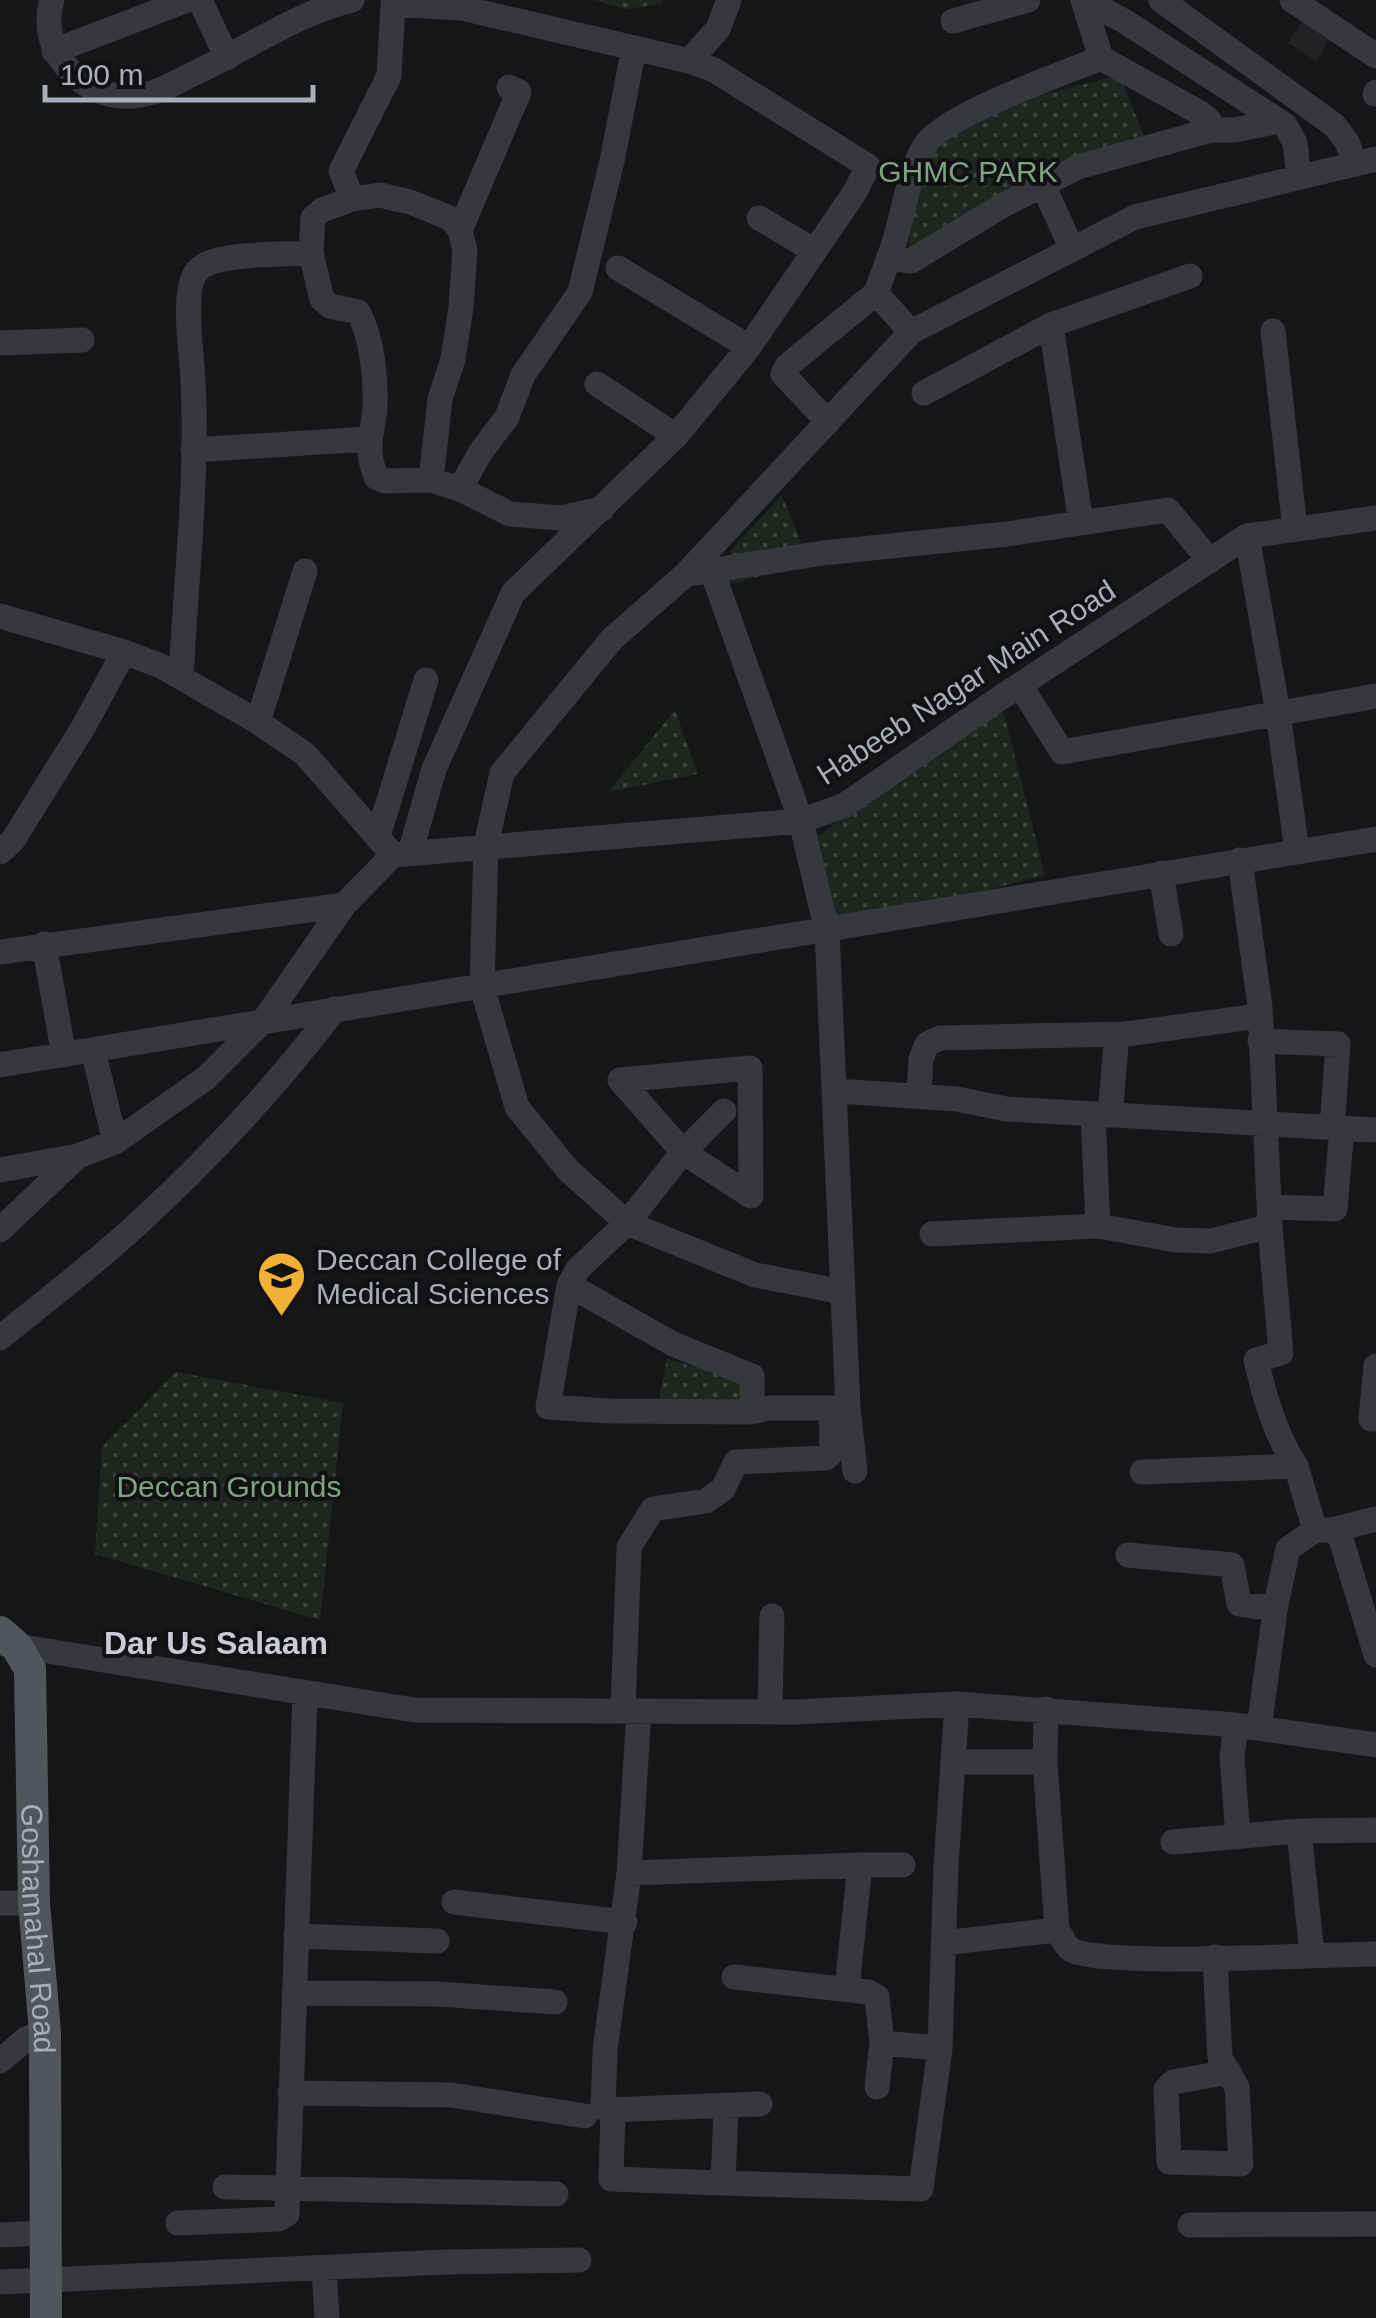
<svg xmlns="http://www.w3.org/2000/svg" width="1376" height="2318" viewBox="0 0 1376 2318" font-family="Helvetica,sans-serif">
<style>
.built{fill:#222225}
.park{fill:url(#park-dots)}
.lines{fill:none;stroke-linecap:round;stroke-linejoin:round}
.minor{stroke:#37383d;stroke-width:25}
.major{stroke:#53555c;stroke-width:32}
.labels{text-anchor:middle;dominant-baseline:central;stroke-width:8;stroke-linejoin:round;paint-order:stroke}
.park-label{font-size:30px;fill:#7fa381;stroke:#111113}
.street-label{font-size:30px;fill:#a8adb8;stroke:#111113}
.poi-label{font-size:30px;fill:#a8adb8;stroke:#111113;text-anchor:start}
.neighbourhood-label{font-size:32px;font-weight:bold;fill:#c9ccd4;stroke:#111113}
</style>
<defs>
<pattern id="park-dots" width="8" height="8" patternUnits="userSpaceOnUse" patternTransform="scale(2.5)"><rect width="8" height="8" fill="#1e261f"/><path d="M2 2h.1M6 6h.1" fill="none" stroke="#3c433d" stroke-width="1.8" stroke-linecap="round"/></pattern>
</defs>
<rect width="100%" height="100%" fill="#161618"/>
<path class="built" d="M1307,14L1334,32L1316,61L1288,43Z"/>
<path class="park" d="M594,0H663L660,4L626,9Z
M1119,75L1146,140L909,259L910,199L932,142L1008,104Z
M782,495L809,564L727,585L731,550Z
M1000,698L1045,875L827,931L816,838Z
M675,710L698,774L608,792Z
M667,1359L742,1380L745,1412L657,1409Z
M176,1372L343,1403L320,1620L95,1554L102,1447Z"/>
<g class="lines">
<path class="minor" d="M52,0C45,23 50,46 65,65C83,88 110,100 140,95C159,93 180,80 197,72C248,48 297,13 352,0
M200,0L227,58
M1083,0L1101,58L1200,113L1209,120L1211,130L1078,167L1000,207L911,261L895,259L892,249C903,218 908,174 924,147C940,116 1065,73 1101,58
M1084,0L1124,21L1285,125L1295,143L1299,177
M1161,0L1334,125L1347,142L1355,163
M1292,0L1376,56
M953,21L1028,0
M54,51L187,0
M689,61L718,29L729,0
M1375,94L1376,92
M1211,130H1235L1279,121
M1043,185L1072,249
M759,218L813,250
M460,230L519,92L509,87
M311,253L313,218L322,210L352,199L341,171L389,76L393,4L462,8L634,48L612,161L580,292L523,375L507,417L480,453L460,489L431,480
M618,268L749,347
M876,293L911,332
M1051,325L1190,276
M1273,331L1295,529
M0,343L82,340
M597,384L676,436
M924,393L1051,325L1081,523
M828,422L783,374L787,366L876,293L892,249
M193,450L368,439
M460,489L510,514L561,518L602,509
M1247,536L1278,713L1297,851
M712,571L801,821L827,931L848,1408L855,1471
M695,573L823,553L1007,534L1168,510L1210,561
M0,616L124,652L161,666L258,722L305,754L393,855
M181,677C186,579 198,478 193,380C192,354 180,285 199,269C217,252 285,255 311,253L322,299L330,306L358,312C372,336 376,378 375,406C373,435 364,446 376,477L385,481L431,480L440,399L453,359L461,307L465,251L460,230L450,218L410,202L380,195L352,199
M1020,685L1062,752L1376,696
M258,722L305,571
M378,836L426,680
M0,852L13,840L84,726L124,652
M410,853L434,769L513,593L676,436L749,347L855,192L868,166L714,70L689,61L634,48
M393,855L801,821L845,805L1000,698L1247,536L1376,518
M1240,860L1260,1007L1270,1226L1281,1353L1256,1360C1265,1398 1275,1434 1296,1466
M1161,873L1171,934
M44,944L64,1055
M0,952L344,905
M1260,1041L1338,1044L1332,1128
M0,1065L1376,839
M620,1080L750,1068L751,1196
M620,1080L683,1152L751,1196
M837,1091L957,1099L1006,1109L1376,1130
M919,1095L921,1059L927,1044L940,1038L1126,1034L1259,1016
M1093,1114L1098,1226L1176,1240L1211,1241L1270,1226
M1110,1115L1117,1034
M115,1142L206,1078L264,1020L344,905L393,855
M78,1156L115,1142L93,1050
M0,1170L78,1156L0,1230
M1269,1207L1335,1209L1342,1128
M932,1234L1098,1226
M569,1285L578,1269L627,1223L683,1152L724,1111
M843,1292L755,1275L627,1223L568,1170L517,1107L482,987L486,845L502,773L612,639L685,575L911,332L1135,217L1376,159
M0,1338C44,1302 89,1268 131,1230C206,1162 274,1089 335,1009
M1376,1366L1371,1419H1376
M752,1412V1376L673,1344L569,1285L548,1407L608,1411L752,1412L767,1408H848
M1142,1472L1296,1466L1315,1530
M1332,1530L1376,1519
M1128,1555L1232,1565L1239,1604L1257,1607L1276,1604L1288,1549L1315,1530H1332L1341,1539L1376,1655
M4,1644L414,1710L795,1712L957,1704L1236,1725L1376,1745
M1046,1709L1045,1762L1057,1930C1061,1935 1065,1945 1070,1949C1097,1968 1328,1954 1376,1954
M623,1710L629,1547L653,1509L706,1501L723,1489L736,1462L826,1458L832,1452L831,1409
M639,1711L629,1873L605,2050L603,2107L607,2110L760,2104
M770,1711L772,1616
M1236,1725L1232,1757L1238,1837
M1259,1728L1276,1604
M953,1762H1045
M1173,1842L1299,1831
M860,1865H903
M629,1873L860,1865L847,1988
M454,1902L625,1922
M0,1903H34
M296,1936L437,1941
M943,1943L1057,1930
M1312,1954L1299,1831L1376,1830
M1215,1957L1220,2058L1237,2087L1241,2164L1169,2162L1166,2089L1173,2082L1229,2072
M734,1977L868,1992L877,1997L882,2043L940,2048
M294,1993L438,1994L555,2002
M0,2061L26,2039L45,2032
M877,2087L882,2043
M290,2093L451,2095L585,2116
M726,2107L723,2183L921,2189L940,2048L946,1866L957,1704
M613,2110L611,2179L723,2183
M225,2187L556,2194
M178,2223L279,2219L287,2214L305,1694
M1190,2225L1376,2224
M0,2235L44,2233
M324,2268L327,2318
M0,2282L446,2262L579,2260"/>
<path class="major" id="s1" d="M0,1632L17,1647L30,1669L34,1903L45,2032L46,2318"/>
</g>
<defs>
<symbol id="university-pin" viewBox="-11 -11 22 30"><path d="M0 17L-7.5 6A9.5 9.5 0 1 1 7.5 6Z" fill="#f2b134" stroke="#111113"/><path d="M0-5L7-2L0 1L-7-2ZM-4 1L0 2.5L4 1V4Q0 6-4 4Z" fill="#111"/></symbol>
</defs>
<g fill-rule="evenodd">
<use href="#university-pin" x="254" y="1248" width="55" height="75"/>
</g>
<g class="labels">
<g class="park-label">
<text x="968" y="171">GHMC PARK</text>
<text x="229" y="1486">Deccan Grounds</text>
</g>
<g class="street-label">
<text transform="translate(966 682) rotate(-33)">Habeeb Nagar Main Road</text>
<text stroke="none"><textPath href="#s1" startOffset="308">Goshamahal Road</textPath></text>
</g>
<g class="poi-label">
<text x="316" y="1259">Deccan College of<tspan x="316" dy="34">Medical Sciences</tspan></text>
</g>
<g class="neighbourhood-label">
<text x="216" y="1643">Dar Us Salaam</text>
</g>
</g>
<path d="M45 85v15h268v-15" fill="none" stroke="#a8adb8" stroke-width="5"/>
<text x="60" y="85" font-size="30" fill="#a8adb8" stroke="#111113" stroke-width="8" paint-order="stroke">100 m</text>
</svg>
